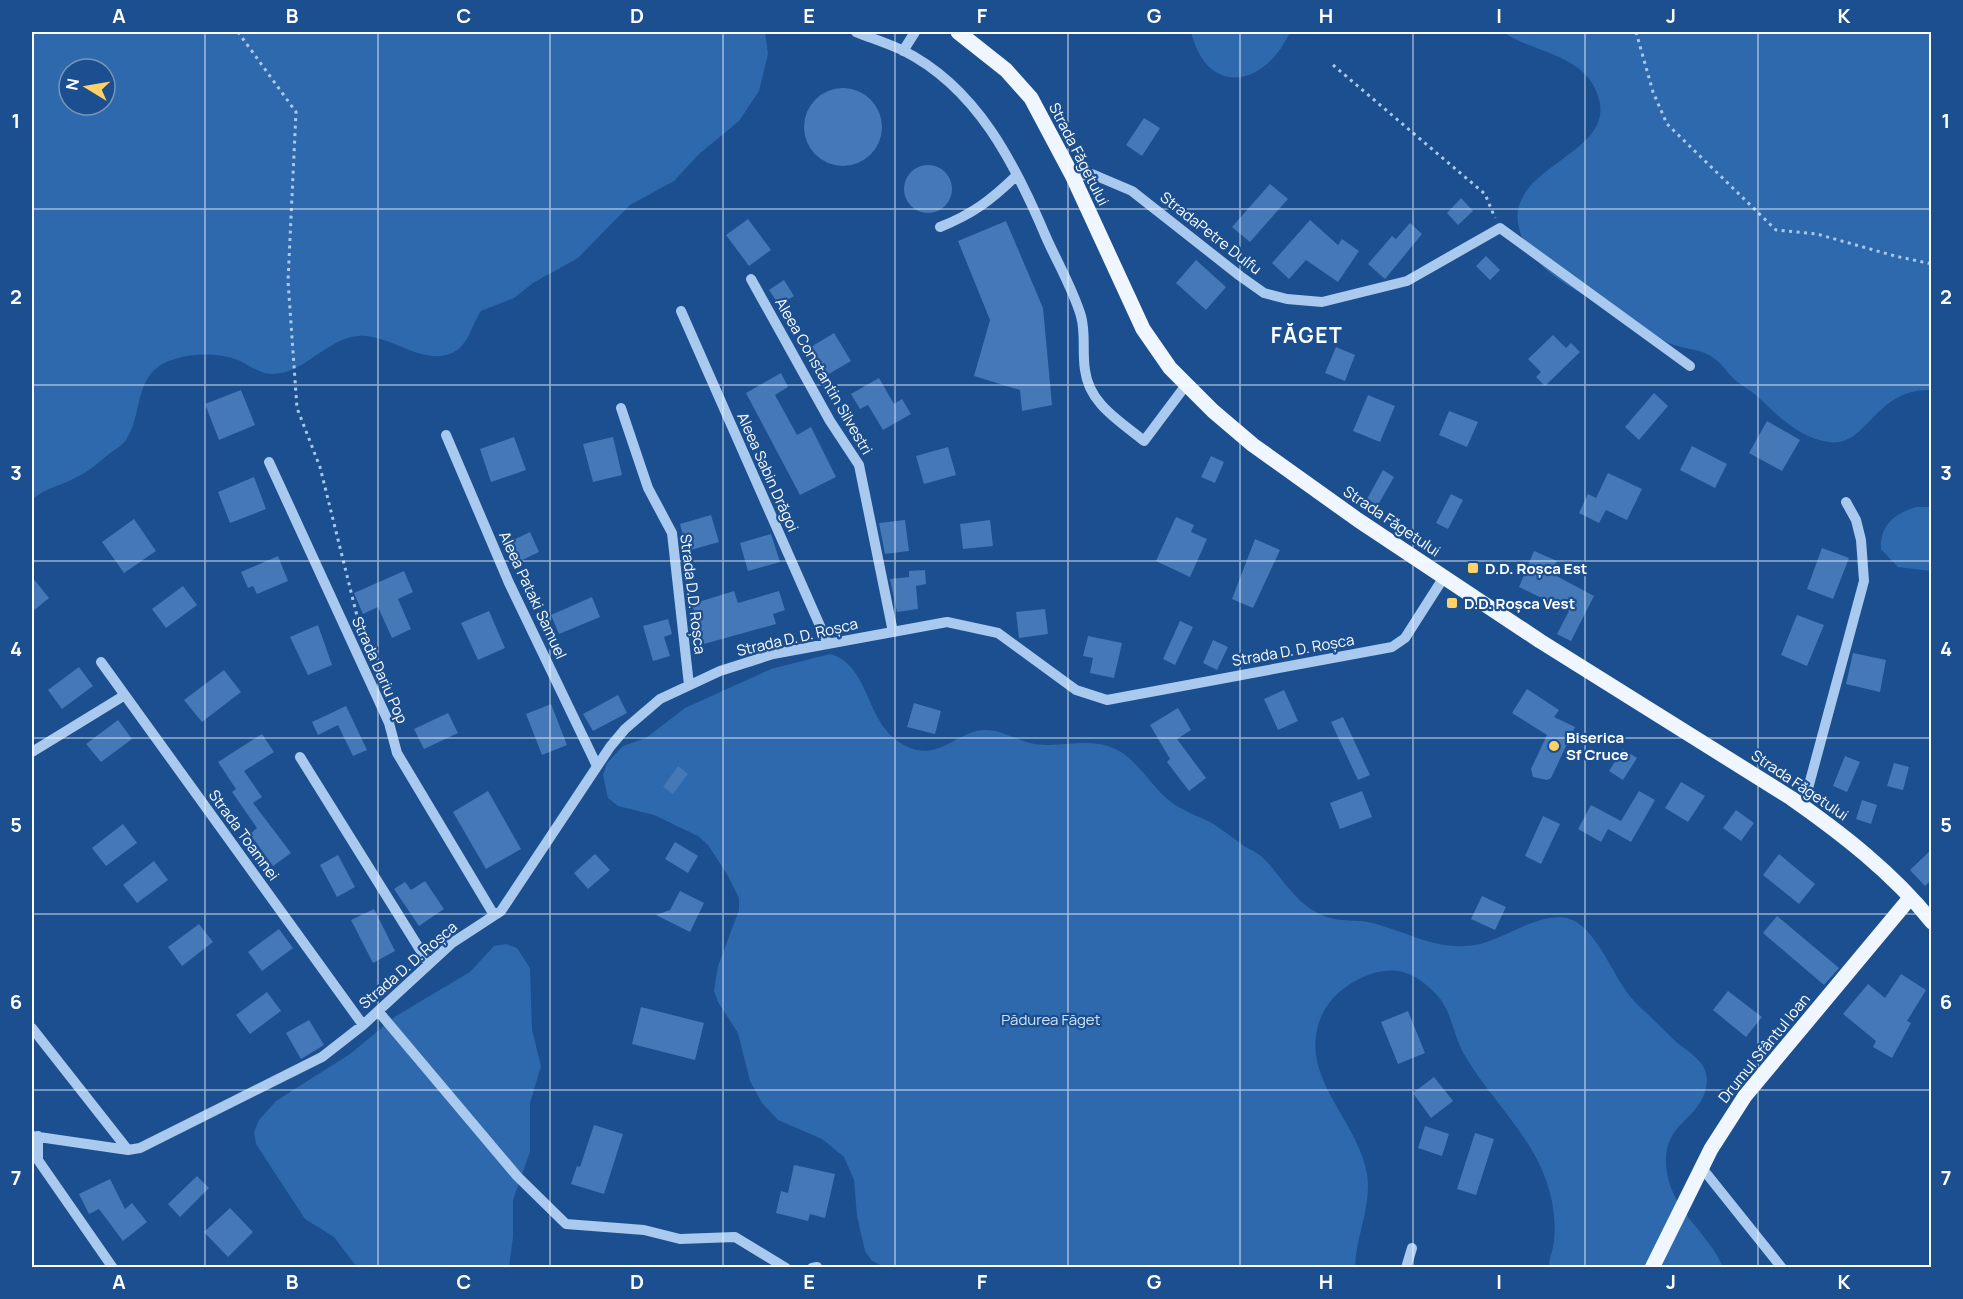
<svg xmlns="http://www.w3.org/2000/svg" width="1963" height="1299" viewBox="0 0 1963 1299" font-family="Manrope,sans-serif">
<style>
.green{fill:#2e69ad;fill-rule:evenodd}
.building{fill:#4478b7}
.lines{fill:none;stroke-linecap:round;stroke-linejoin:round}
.path{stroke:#a9c9ee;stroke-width:3;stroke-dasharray:3 4.5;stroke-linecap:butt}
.minor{stroke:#a9c9ee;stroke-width:10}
.major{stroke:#f0f6ff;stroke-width:15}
.grid{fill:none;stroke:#fff;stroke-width:1.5;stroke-opacity:0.55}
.poi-dot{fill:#ffd166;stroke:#1b4f8f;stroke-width:2}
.labels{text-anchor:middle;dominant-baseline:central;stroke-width:4.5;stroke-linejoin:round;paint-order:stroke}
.street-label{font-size:15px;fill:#fff;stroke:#1b4f8f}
.poi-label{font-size:15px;font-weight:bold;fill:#fff;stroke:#1b4f8f;text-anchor:start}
.park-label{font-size:15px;fill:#cfe3fa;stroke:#1b4f8f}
.district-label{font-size:21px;font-weight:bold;letter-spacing:1.5px;fill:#fff;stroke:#1b4f8f}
.neatline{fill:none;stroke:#fff;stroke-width:2}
.grid-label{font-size:20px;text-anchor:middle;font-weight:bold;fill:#fff}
</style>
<rect width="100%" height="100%" fill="#1b4f8f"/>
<path class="green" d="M32,32H765L768,54L759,91L739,121L699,154L674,181L630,205L578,258L533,283L514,298L481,311C472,324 469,344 454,352C423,368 390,333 358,336C325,339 304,375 271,374C260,374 249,365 238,360C219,353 195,353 175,359C132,370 144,415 126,440C122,446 114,450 109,454C98,463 88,472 75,478C58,487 47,487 32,500ZM69,69H105V105H69Z
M1191,32H1290C1266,86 1208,99 1191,32Z
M1503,32H1931V390C1874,388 1868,448 1828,442C1799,438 1777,415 1757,396C1750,390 1742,386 1735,380C1726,371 1720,361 1709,355C1698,349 1686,349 1674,345C1658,339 1643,327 1627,318C1590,296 1526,274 1518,223C1510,166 1614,154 1599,99C1587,54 1535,54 1503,32Z
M1916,507H1931V571L1898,567L1881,549C1880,525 1894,514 1916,507Z
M830,654C872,666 864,726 906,746C933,760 950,740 973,732C995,725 1010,738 1030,743C1055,749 1083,738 1108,746C1136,755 1149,785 1171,802C1183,811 1198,816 1212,823C1223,830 1233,838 1244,846C1251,850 1260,854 1265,860C1285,881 1298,907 1327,917C1341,922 1357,919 1372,923C1409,932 1439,953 1480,944C1512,936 1554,901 1582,926C1607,949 1615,983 1639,1006C1650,1016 1661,1027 1672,1038C1687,1053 1712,1061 1706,1088C1698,1123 1659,1123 1667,1173C1673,1211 1709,1234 1723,1267H1549C1549,1259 1553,1250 1554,1241C1556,1222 1553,1200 1547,1183C1531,1134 1489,1098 1464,1054C1454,1037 1452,1015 1441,1000C1434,991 1423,981 1413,976C1394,966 1375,971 1357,980C1335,992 1319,1010 1316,1036C1309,1085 1359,1125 1367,1174C1372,1205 1356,1236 1355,1267H884L872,1261L865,1251L857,1216L854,1180L844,1157L822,1139L778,1120L762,1103L750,1081L738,1033L718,1002L714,991L718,966L739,910V898L728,876L708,845L698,836L654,815L618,806L608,798L603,775L607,763L623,746L646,738L685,708L771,669Z
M506,944L517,948L530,968L532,1030L541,1066L530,1103V1152L513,1200V1237L509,1267H357L334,1237L305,1219L256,1144L254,1132L259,1120L276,1101L350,1054L396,1016L470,972L494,946Z"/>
<path class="building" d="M804 127a39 39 0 1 1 78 0a39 39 0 1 1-78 0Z
M1144,118L1160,128L1142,156L1126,145Z
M904 189a24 24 0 1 1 48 0a24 24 0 1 1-48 0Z
M1270,184L1288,199L1250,242L1232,227Z
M1461,198L1473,211L1458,225L1447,213Z
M748,219L771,250L749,266L726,235Z
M1310,220L1338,245L1342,239L1359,251L1338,282L1306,260L1289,279L1272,263Z
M1006,221L1043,308L1052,405L1022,411L1020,390L974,376L990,320L958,241Z
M1410,223L1422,234L1385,279L1368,264L1392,236L1396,239Z
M1486,256L1500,270L1490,280L1476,266Z
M1196,260L1226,287L1206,310L1176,283Z
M784,280L794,296L779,305L769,290Z
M834,333L851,361L827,375L811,347Z
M1553,335L1566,348L1571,343L1580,352L1545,386L1536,377L1541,372L1528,359Z
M1336,347L1355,355L1345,381L1325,373Z
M781,373L788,387L775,395L797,435L811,427L836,477L800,495L746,393Z
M879,378L894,404L902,399L911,414L883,430L868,405L860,409L851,394Z
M241,390L255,425L219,440L205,404Z
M1654,393L1668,406L1639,440L1625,427Z
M1368,395L1395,406L1380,442L1353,431Z
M1449,411L1478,422L1467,447L1439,435Z
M1767,421L1800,440L1782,471L1749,453Z
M514,437L526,470L491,482L480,449Z
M613,437L622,475L593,482L583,444Z
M1692,446L1727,464L1715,488L1680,470Z
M948,447L956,475L924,484L916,456Z
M1211,456L1224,462L1215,483L1201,477Z
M1383,470L1394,477L1378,505L1367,499Z
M1608,473L1642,489L1627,520L1606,510L1599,523L1579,513L1588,494L1596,498Z
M254,477L266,509L230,523L218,492Z
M1451,494L1463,500L1448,529L1436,523Z
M711,515L719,542L687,551L680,524Z
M1176,517L1194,525L1191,532L1207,539L1190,577L1156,561Z
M134,519L156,551L124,573L102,542Z
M905,520L909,551L885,554L879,523Z
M990,520L993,546L963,549L960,524Z
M530,532L539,552L514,564L505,544Z
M771,534L780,562L748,571L740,543Z
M1255,539L1280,550L1253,608L1232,599Z
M1822,548L1849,558L1833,599L1807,589Z
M1534,551L1557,561L1551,573L1594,596L1571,641L1557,634L1569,611L1519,587Z
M278,556L288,581L257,594L253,586L248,588L241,572Z
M925,570L926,584L916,586L918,609L897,612L890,579L909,577V571Z
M404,571L413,592L398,599L411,629L392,638L378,607L363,614L354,593Z
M32,577L49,598L32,612Z
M183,586L197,605L166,628L152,609Z
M734,591L738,603L779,591L785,610L773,614L776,624L704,644L692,604Z
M592,597L600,617L559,634L551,615Z
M1045,609L1048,634L1019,638L1016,612Z
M489,611L505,648L478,660L461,623Z
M1797,615L1824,625L1807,666L1781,655Z
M668,619L672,634L664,637L670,656L653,661L643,626Z
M1180,621L1193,627L1175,665L1163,659Z
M318,625L332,665L308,675L290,637Z
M1088,636L1122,643L1114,678L1090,673L1093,658L1083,656Z
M1213,640L1228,647L1217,670L1203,663Z
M1853,653L1886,660L1880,692L1846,684Z
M79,667L93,686L62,709L48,690Z
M224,670L241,692L202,722L184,700Z
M1527,689L1559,710L1554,717L1575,727L1551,778L1547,780L1533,777L1531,769L1547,735L1512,713Z
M1284,690L1298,721L1278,730L1264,699Z
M618,695L627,713L593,731L583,714Z
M914,703L941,711L935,734L907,727Z
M551,704L567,745L542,755L526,714Z
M346,706L367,750L353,756L338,725L318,735L312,722Z
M1178,708L1191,730L1177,739L1206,778L1189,791L1167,762L1170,759L1150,725Z
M448,713L458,733L424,749L414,729Z
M1343,717L1370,775L1358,780L1331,722Z
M118,720L132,739L101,762L86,744Z
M262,734L274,752L244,771L262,797L253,803L291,853L273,866L250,834L257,828L232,792L236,789L218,762Z
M1623,749L1637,758L1623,780L1609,771Z
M1845,756L1860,762L1847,792L1833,786Z
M1894,763L1909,767L1903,790L1887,786Z
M678,766L688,774L673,794L663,787Z
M1681,782L1705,796L1688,822L1665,808Z
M488,791L521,849L486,869L453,812Z
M1362,791L1372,817L1340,829L1330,803Z
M1639,791L1655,800L1631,842L1608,829L1601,842L1578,829L1591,805L1621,821Z
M1862,800L1877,805L1871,824L1856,819Z
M1736,810L1754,823L1741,841L1723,828Z
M1543,816L1560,824L1541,864L1525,856Z
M123,824L137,843L106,866L92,848Z
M675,842L698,856L688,873L665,859Z
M1932,849V879L1925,886L1910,870Z
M595,854L610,870L588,889L574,873Z
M1779,854L1815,884L1799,904L1763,875Z
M338,855L355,887L337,897L320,865Z
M154,861L168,880L137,903L123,885Z
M425,881L444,909L419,926L394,889L405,882L411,890Z
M680,891L704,903L690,932L656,915L670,910Z
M1482,896L1506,907L1495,930L1471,919Z
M374,909L395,951L373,963L351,920Z
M1777,916L1839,968L1824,985L1763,933Z
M199,924L213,942L182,966L168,947Z
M279,929L293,948L262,971L248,952Z
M1901,974L1926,990L1907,1021L1911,1023L1892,1058L1873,1047L1876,1041L1843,1014L1868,984L1885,998Z
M1728,991L1762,1017L1746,1037L1713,1010Z
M267,992L281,1011L250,1034L236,1015Z
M641,1007L704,1023L695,1060L632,1044Z
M1408,1011L1425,1053L1398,1064L1381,1022Z
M309,1020L324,1045L301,1059L286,1033Z
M1434,1077L1453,1101L1431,1118L1413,1093Z
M594,1125L623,1134L604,1194L571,1184L577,1166L580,1167Z
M1425,1126L1449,1134L1442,1156L1418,1148Z
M1475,1133L1494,1139L1476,1195L1457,1189Z
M794,1165L835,1174L825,1218L810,1214L808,1221L776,1213L781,1191L788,1193Z
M197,1176L209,1188L180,1217L168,1204Z
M110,1179L125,1209L132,1203L147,1222L123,1241L99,1209L89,1214L79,1194Z
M230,1208L253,1232L228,1257L204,1232Z"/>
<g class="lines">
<path class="path" d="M238,32L296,112L288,281L297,408L320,467L358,620
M1636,32L1653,92L1667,124L1776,230L1817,234L1895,256L1932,264
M1333,65L1485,194L1495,218"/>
<path class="minor" d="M856,32C871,38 887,43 902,50C977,87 1015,164 1046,237C1057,262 1073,289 1081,316C1086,334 1082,352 1085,370C1089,404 1120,421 1144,441L1186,385
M903,51L915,32
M1073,177L1092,174L1132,191L1240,276L1264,293L1287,299L1322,302L1407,281L1500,228L1690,366
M940,227C973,214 991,200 1017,175
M751,279L830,421L859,465L893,632
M681,311L828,644
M621,408L648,488L672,533L689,685
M446,435L509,583L597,766
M269,462L389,723L397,753L494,915
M101,662L363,1025
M32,752L125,695
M300,757L429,964
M1803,807L1864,581L1861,540L1856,520L1846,502
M378,1011L517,1176L566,1224L644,1230L680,1239L735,1237L786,1268
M32,1028L128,1150
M32,1136L128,1150L140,1148L322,1057L363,1025L452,943L501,911L610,747L625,729L660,699L720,671L773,654L947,622L998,633L1076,690L1107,700L1392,647L1405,638L1444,577
M38,1136V1160L113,1268
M1702,1168L1782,1268
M812,1268L817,1267
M1406,1268L1412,1248"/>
<path class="major" d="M958,32L1006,70L1031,98L1073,177L1143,329L1170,368L1213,411L1253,445L1358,520L1540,641L1791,798C1841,833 1893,873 1932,922
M1652,1268L1711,1149L1745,1096L1910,898"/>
</g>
<path class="grid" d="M205,32V1268M378,32V1268M550,32V1268M723,32V1268M895,32V1268M1068,32V1268M1240,32V1268M1413,32V1268M1585,32V1268M1758,32V1268M32,209H1932M32,385H1932M32,561H1932M32,738H1932M32,914H1932M32,1090H1932"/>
<g class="poi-dot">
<rect x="1467" y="562" width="12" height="12" rx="3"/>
<rect x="1446" y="597" width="12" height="12" rx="3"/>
<circle cx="1554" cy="746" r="6"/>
</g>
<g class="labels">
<g class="street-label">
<text transform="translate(1079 154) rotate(63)">Strada Făgetului</text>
<text transform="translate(1211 233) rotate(38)">StradaPetre Dulfu</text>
<text transform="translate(824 376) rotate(60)">Aleea Constantin Silvestri</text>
<text transform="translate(768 472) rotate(66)">Aleea Sabin Drăgoi</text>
<text transform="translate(1392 521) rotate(34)">Strada Făgetului</text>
<text transform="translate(693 594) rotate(83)">Strada D.D. Roșca</text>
<text transform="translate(533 595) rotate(65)">Aleea Pataki Samuel</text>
<text transform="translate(797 637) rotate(-13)">Strada D. D. Roșca</text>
<text transform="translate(1293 650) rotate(-10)">Strada D. D. Roșca</text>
<text transform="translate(380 670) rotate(66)">Strada Dariu Pop</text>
<text transform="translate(1800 785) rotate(34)">Strada Făgetului</text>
<text transform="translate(244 835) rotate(54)">Strada Toamnei</text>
<text transform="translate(408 965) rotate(-41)">Strada D. D. Roșca</text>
<text transform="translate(1764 1048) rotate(-51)">Drumul Sfântul Ioan</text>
</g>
<g class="poi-label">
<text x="1485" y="568">D.D. Roșca Est</text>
<text x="1464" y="603">D.D. Roșca Vest</text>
<text x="1566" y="737">Biserica<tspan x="1566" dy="17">Sf Cruce</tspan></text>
</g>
<g class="park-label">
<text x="1051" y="1019">Pădurea Făget</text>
</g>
<g class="district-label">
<text x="1307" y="335">FĂGET</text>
</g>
</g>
<rect width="1963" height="1299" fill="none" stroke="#1b4f8f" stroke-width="66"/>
<g transform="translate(87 87) rotate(281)"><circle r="28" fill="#1b4f8f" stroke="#7695bc" stroke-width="1.5"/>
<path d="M0-4.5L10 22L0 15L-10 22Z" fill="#ffd166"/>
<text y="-9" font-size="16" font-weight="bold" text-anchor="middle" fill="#ffffff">N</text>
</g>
<rect x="33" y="33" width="1897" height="1233" class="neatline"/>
<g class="grid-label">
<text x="119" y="23">A</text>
<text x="292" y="23">B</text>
<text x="464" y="23">C</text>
<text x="637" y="23">D</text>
<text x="809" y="23">E</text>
<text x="982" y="23">F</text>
<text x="1154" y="23">G</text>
<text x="1326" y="23">H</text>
<text x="1499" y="23">I</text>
<text x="1671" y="23">J</text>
<text x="1844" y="23">K</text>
<text x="16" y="128">1</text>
<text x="1946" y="128">1</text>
<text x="16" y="304">2</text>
<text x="1946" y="304">2</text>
<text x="16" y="480">3</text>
<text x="1946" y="480">3</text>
<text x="16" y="656">4</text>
<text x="1946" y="656">4</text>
<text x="16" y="832">5</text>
<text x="1946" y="832">5</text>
<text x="16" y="1009">6</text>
<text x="1946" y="1009">6</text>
<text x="16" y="1185">7</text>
<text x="1946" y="1185">7</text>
<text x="119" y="1289">A</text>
<text x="292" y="1289">B</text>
<text x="464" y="1289">C</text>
<text x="637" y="1289">D</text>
<text x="809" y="1289">E</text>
<text x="982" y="1289">F</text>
<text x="1154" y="1289">G</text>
<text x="1326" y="1289">H</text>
<text x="1499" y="1289">I</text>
<text x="1671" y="1289">J</text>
<text x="1844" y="1289">K</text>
</g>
</svg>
